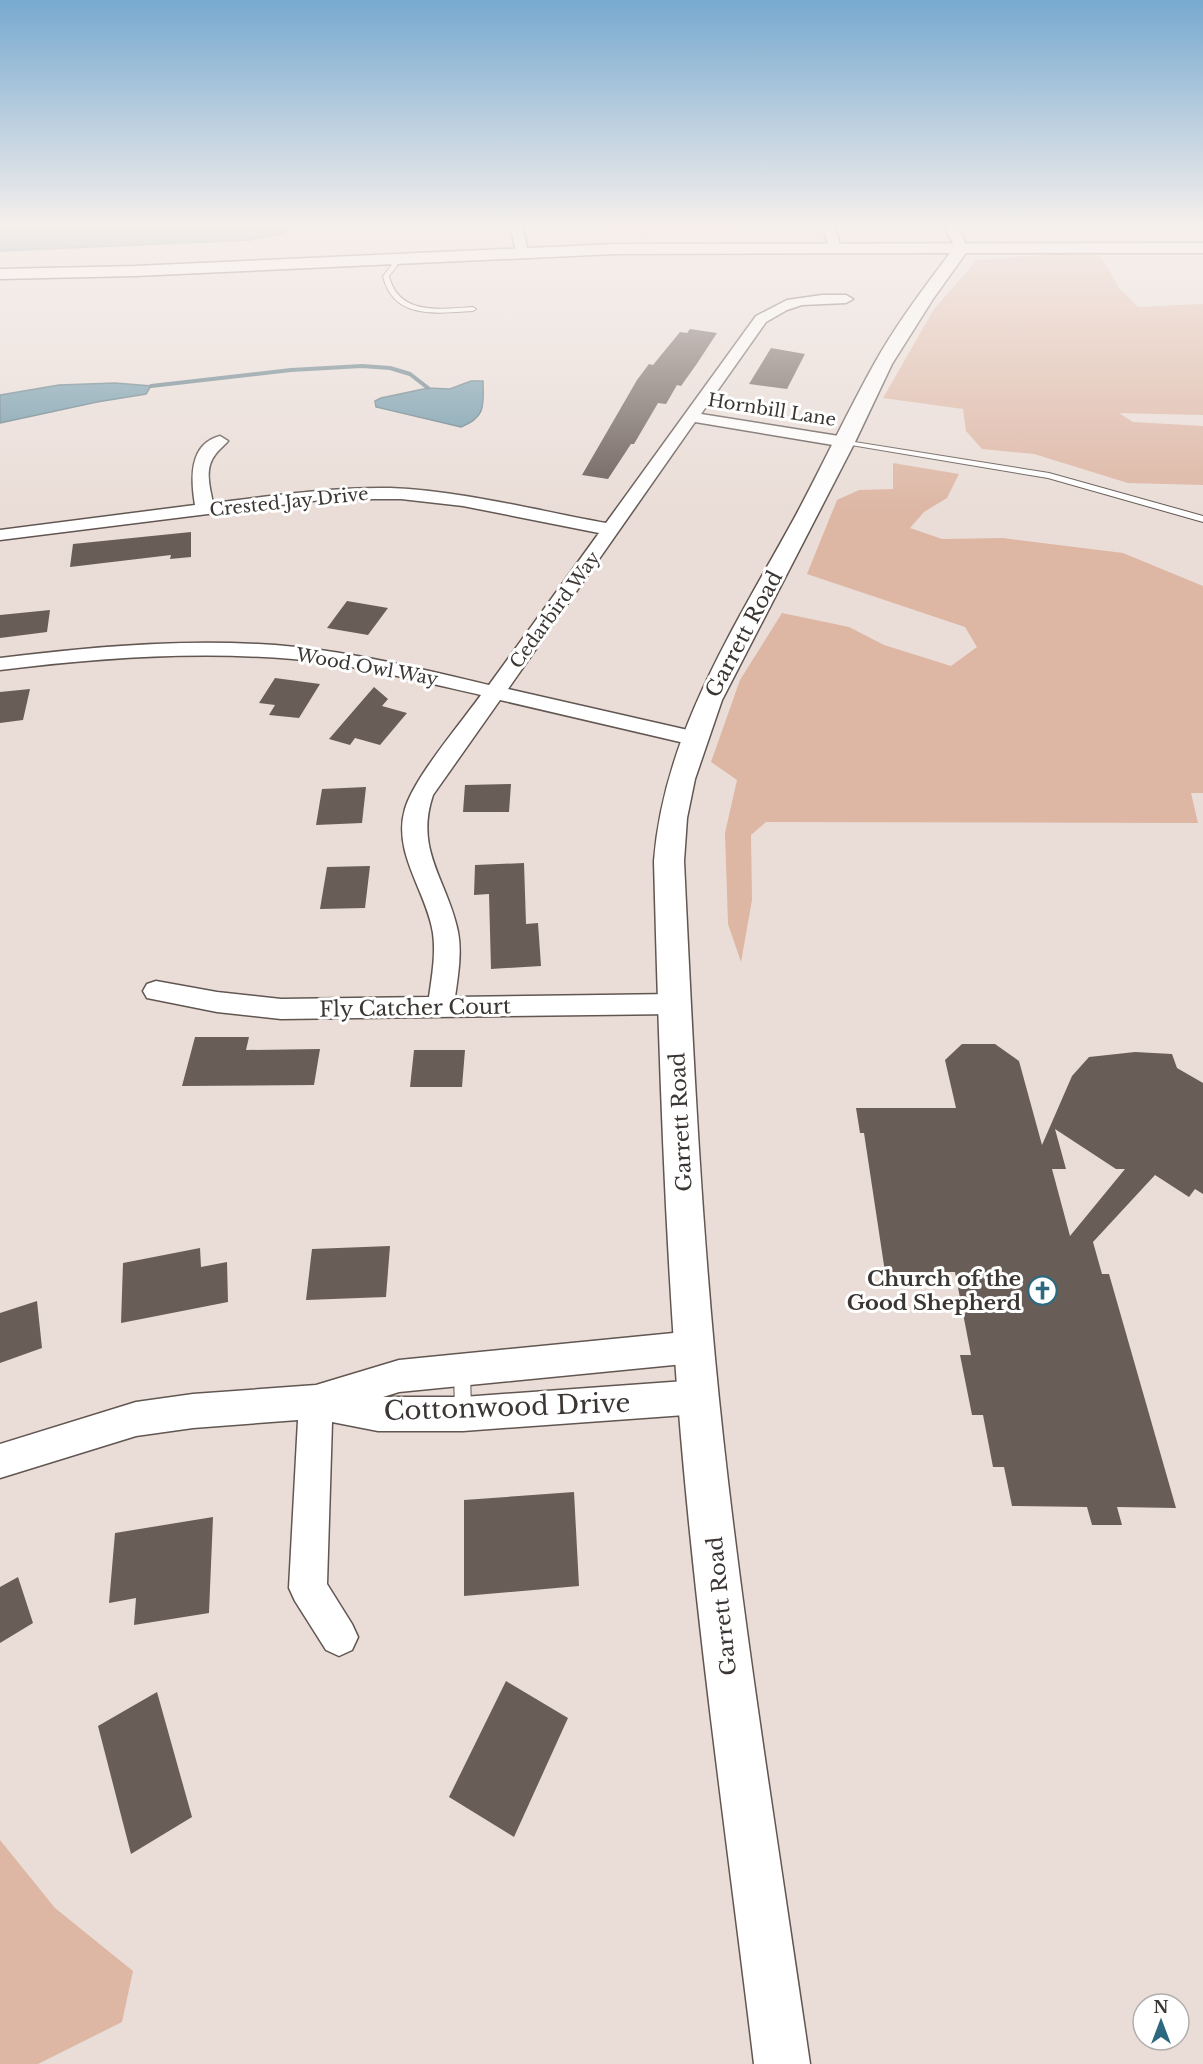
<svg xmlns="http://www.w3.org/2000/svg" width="1203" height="2064" viewBox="0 0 1203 2064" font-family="'Libre Baskerville',serif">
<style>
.green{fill:#ddb6a4}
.water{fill:#6e98a9;stroke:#5f7b86;stroke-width:1.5}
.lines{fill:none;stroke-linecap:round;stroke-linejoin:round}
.stream{stroke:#5f7b86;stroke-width:4}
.building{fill:#695d58;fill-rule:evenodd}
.service-casing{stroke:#615651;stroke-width:2}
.minor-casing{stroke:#615651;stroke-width:3}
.tertiary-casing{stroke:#615651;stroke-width:3}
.service{fill:#fff;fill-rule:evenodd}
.minor{fill:#fff;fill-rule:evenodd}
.tertiary{fill:#fff;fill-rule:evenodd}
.labels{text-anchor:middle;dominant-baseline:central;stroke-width:6;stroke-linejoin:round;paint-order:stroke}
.far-street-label{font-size:18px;fill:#3b3633;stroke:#fff}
.street-label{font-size:21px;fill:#3b3633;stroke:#fff}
.poi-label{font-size:21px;font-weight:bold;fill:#3b3633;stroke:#fff;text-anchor:end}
.near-street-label{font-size:26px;fill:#3b3633;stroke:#fff}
</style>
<rect width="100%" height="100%" fill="#eaddd7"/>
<path class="green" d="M604,225H749V227L681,234L641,236L604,229Z
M1056,254L1100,255L1119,288L1138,307L1203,304V415L1119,413L1133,422L1203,426V485L1128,483L1034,454L982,449L966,431L963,409L883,398L934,309L977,260Z
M893,463L959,474L947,498L924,512L910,528L942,539L1003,538L1123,553L1203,586V793H1191L1198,823L766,822L751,835L752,900L741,962L728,924L725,833L737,780L711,762L740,680L782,613L849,627L884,645L951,666L977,647L965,627L807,574L837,500L859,490L893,489Z
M0,1840L55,1908L133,1971L122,2022L38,2064H0Z"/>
<path class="water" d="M0,225H291L293,227L280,234L250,240L0,251Z
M471,381H483C483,404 487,417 461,427L376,407L375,401L381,398L428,388L450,389Z
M115,383L151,386L146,394L97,402L0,423V395L59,385Z"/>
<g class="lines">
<path class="stream" d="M151,386L291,370L362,366L390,368L410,374L428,388"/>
</g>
<path class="building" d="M690,329L717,333L696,365L681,386L677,385L666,404L658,403L634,444H631L608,479L582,475L637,380L649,364L653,365L680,332L687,333Z
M771,348L805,354L787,389L749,384Z
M191,532V557L170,559L171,555L70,567L73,544Z
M347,601L388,608L368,635L327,628Z
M50,610L47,632L0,638V615Z
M275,678L320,684L299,718L269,715L275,705L259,703Z
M374,687L388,699L382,706L407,713L380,745L355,738L350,745L329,739Z
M30,689L23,720L0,723V692Z
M511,784L509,812H463L465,785Z
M366,787L362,823L316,825L322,789Z
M524,863L526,924L538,923L541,966L491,969L489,894L474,895L475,865Z
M370,866L365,908L320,909L327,867Z
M195,1037H249L246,1050L320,1049L314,1085L182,1086Z
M962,1044H995L1019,1061L1042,1145L1072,1076L1089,1057L1135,1052L1172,1054L1177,1068L1203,1083V1194L1195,1189L1189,1197L1155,1175L1093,1242L1102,1274H1109L1176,1508L1117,1507L1122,1525H1092L1087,1507L1012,1506L1004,1467H993L983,1415H972L960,1355H971L955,1272H885L864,1133H860L856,1108H956L945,1060ZM1055,1129L1116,1169H1125L1070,1236L1052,1169H1066Z
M414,1050H465L462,1087H410Z
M390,1246L386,1297L306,1300L312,1249Z
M200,1248L201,1267L227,1262L228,1302L121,1323L123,1263Z
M37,1301L42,1348L0,1363V1313Z
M574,1492L579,1586L464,1596V1500Z
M213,1517L209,1613L134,1625L136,1598L109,1603L115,1533Z
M18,1577L33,1623L0,1643V1587Z
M506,1681L568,1718L514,1837L449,1797Z
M157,1692L192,1817L131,1854L98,1726Z"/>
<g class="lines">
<defs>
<path id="service" d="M394,257L399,258L397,266L389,276C399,316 440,309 473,307L476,309L473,311C437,313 393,320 383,276L391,266Z
M842,440L1049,473L1203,516V522L1048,478L845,444H842Z
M462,1360L468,1362L470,1368L471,1414L469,1420L463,1422L457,1420L455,1414L454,1368L456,1362Z"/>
<path id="minor" d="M510,225H522L528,251L527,254L522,255L516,251Z
M822,225H834L841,248L840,251L835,252L829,248Z
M944,225H956L968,248L967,251H957Z
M822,295H846L853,299L846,303L802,305L787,310L766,322L701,414L845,437L853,442L851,445L845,447L695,422L508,689L701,733L704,738L701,743L693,745L500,700L433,795C414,851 448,881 458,932C462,953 458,976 455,997L675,994L684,997L688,1004L684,1011L675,1014L281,1019L217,1012L147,998L143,991L147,984L156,981L217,992L281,999L429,997C432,976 436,954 433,933C427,892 392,853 405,809C414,778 460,724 481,695C419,681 357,665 293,659C195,651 97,658 0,670V658C98,646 198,637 296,647C362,654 425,670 489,685L599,533L463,506L401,499H367L321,500L0,540V530L195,505C191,481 188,444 220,436L228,441C224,446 218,450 215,455C204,469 210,488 213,503C271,496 330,487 390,488C463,491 534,510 606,523L756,316L787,300Z
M694,1331L706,1336L710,1347L706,1358L694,1363L399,1392L383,1397H463L699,1380L711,1385L716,1397L711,1409L699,1414L463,1431H378L332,1422L327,1584L352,1624L358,1637L352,1650L339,1656L326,1650L295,1601L289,1588L298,1420L193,1428L136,1436L0,1478V1444L136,1402L193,1394L316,1385L399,1360Z"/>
<path id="tertiary" d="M1203,243V253H966L933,299L892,364L855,442L722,700L695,779L687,818L684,861C693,1053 702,1246 723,1437C746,1647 780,1855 810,2064H754C729,1855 699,1647 681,1437C665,1245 659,1053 654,861C664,733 736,625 796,515C822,466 846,415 873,366C895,326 923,289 950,253L615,254L135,276L0,279V269L135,266L615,244Z"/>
</defs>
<use href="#service" class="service-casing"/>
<use href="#minor" class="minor-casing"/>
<use href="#tertiary" class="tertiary-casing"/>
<use href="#service" class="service"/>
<use href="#minor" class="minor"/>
<use href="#tertiary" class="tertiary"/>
</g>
<linearGradient id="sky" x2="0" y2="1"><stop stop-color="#77a9cf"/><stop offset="0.44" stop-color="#f6f0ed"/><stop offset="1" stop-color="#f6f0ed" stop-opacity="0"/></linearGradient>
<rect width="1203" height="514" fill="url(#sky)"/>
<defs>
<symbol id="church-ring" viewBox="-11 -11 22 22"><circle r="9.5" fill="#fff" stroke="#2c6980" stroke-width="1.5"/><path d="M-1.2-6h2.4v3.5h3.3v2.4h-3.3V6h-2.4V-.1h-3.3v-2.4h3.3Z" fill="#2c6980"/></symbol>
</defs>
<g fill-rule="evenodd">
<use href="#church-ring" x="1026" y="1274" width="33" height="33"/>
</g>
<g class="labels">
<g class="far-street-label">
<text transform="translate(772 410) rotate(9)">Hornbill Lane</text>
<text transform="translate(289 502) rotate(-6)">Crested Jay Drive</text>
<text transform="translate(555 610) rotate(-54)">Cedarbird Way</text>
<text transform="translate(367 667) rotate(10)">Wood Owl Way</text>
</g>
<g class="street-label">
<text transform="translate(744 634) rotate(-62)">Garrett Road</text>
<text transform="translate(415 1008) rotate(-1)">Fly Catcher Court</text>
<text transform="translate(681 1122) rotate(-93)">Garrett Road</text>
<text transform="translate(722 1606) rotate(-96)">Garrett Road</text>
</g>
<g class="poi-label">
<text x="1021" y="1279">Church of the<tspan x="1021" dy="24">Good Shepherd</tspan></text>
</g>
<g class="near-street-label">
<text transform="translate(507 1407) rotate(-2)">Cottonwood Drive</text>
</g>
</g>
<g transform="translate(1161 2022)"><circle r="28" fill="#ffffff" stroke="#b1afad" stroke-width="1.5"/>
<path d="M0-4.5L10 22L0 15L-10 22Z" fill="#2c6980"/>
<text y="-9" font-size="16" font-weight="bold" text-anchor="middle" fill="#3b3633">N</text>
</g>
</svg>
